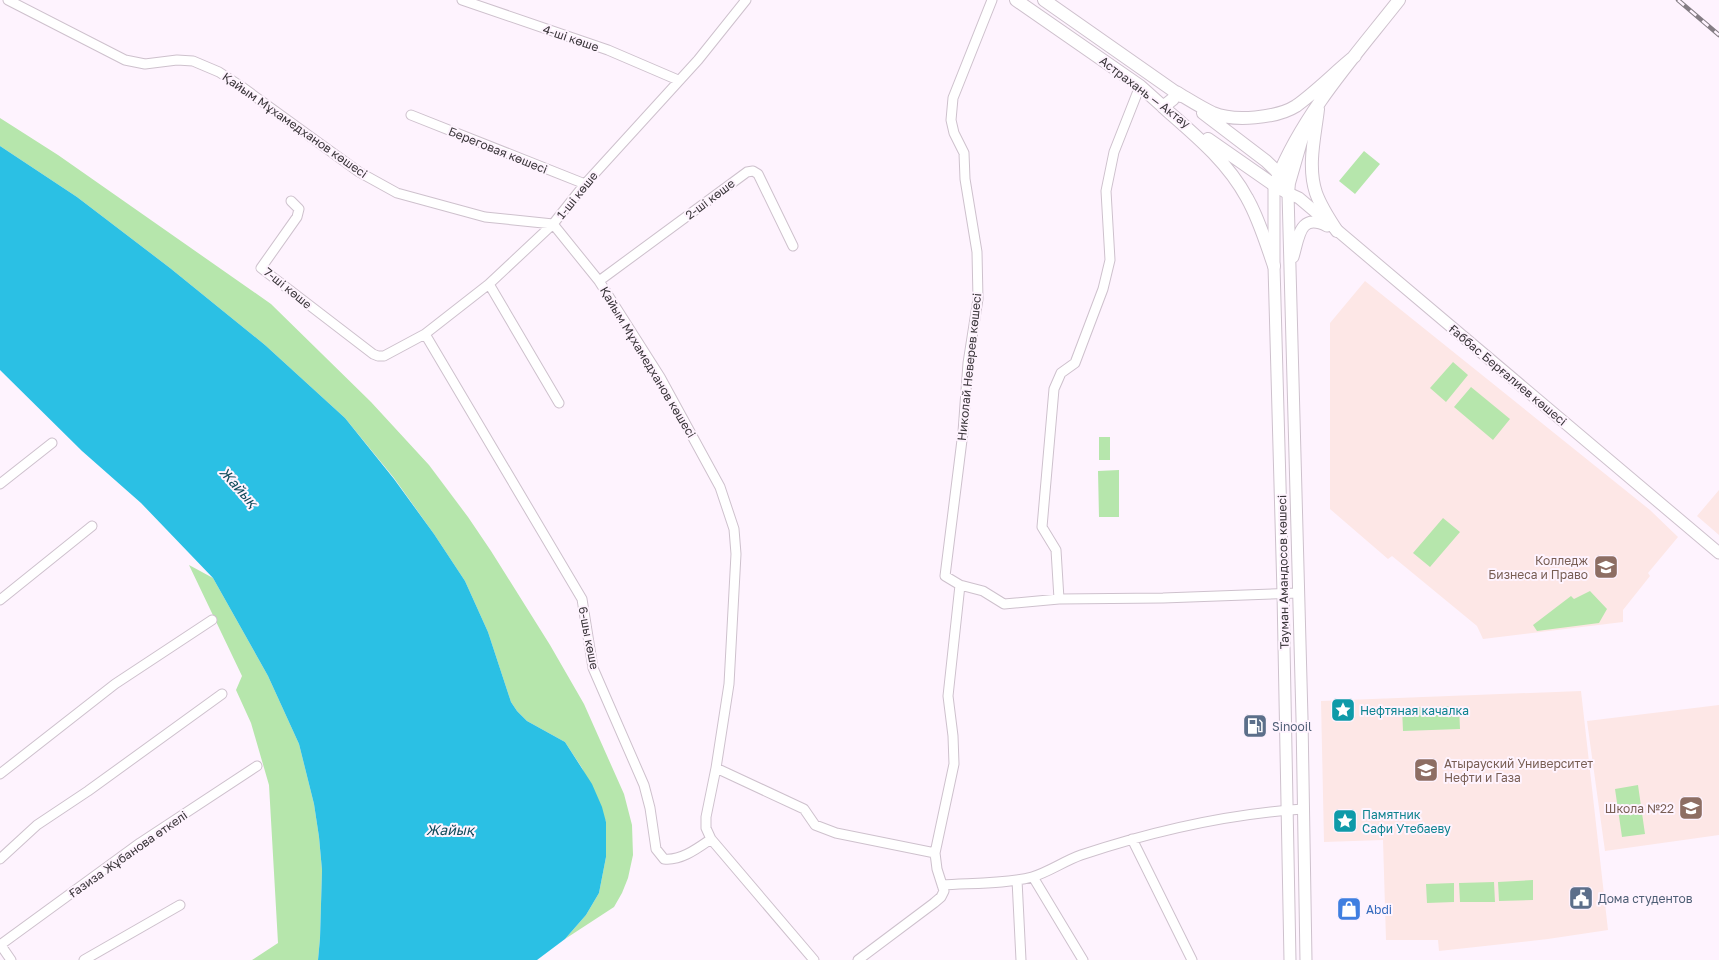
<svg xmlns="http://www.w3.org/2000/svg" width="1719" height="960" viewBox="0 0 1719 960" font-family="'Golos Text',sans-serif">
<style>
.education{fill:#fde7e6}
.green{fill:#b6e6ac}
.water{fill:#2bc0e4}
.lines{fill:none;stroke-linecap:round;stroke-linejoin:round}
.minor-casing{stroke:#cec1cd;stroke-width:11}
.major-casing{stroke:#cec1cd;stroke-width:13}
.highway-casing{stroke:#cec1cd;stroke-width:14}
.minor{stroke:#fff;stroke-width:9}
.major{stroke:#fff;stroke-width:11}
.highway{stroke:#fff;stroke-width:12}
.rail-casing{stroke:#847d84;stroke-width:4.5}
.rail{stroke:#fef3fe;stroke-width:2.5;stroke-dasharray:8;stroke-linecap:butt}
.labels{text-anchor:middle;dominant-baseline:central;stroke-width:4;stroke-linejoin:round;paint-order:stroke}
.street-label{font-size:12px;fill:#3b363b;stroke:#fef3fe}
.education-label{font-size:12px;fill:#785e54;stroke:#fef3fe;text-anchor:end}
.culture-label{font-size:12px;fill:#0d838f;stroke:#fef3fe;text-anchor:start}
.service-label{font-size:12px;fill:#4e5e75;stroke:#fef3fe;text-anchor:start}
.shop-label{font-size:12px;fill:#366cbe;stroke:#fef3fe;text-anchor:start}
.water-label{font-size:14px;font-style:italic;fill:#104b5a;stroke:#fef3fe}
</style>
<rect width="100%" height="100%" fill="#fef3fe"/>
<path class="education" d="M1365,281L1650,510L1678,537L1648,573L1650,576L1623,610V622L1483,639L1477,626L1392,556L1388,559L1330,509V323Z
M1719,490V535L1697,516Z
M1581,691L1608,930L1548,939L1439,951L1438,940H1386L1383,840L1324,842L1321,701Z
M1719,705V835L1605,851L1587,721Z"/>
<path class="green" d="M0,118L58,155L271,304L371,402L429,465L468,517L491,551L550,645L584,704L624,794L632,825L633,855L628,878L622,893L614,907L565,939L586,915L599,893L606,857V822L582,768L565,742L527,721L517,711L511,702L488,632L465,581L434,534L394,478L345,418L265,345L170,268L77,197L0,146Z
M1364,151L1380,164L1355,194L1339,181Z
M1453,362L1468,375L1446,402L1430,388Z
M1471,387L1510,419L1493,440L1454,407Z
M1099,437H1110V460H1099Z
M1119,470V517H1099L1098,471Z
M1443,518L1460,532L1430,567L1413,553Z
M189,565L213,578L268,676L299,744L314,804L319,837L322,870L320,938L318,960H252L278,943L269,785L251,723L236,690L242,676Z
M1590,591L1607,609L1599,623L1537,631L1533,625L1571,596L1574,599Z
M1459,706L1460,729L1403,731L1402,708Z
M1638,785L1645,834L1622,837L1615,789Z
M1533,880V900L1499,901L1498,882Z
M1494,882L1495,902H1460L1459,883Z
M1454,883V902L1427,903L1426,884Z"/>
<path class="water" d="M0,146L77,197L170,268L265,345L345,418L394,479L434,534L465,581L488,632L511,702L517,711L527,721L565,742L592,784L602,807L606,822V857L599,893L586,915L565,939L537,960H318L320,938L322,870L319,837L314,804L299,744L268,676L213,578L141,503L82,451L0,370Z"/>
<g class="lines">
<defs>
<path id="minor" d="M8,0L125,60L145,64L177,60L193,61L219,72L242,87L359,172L397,193L485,217L553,224L599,281L660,377L720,487L734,529L736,554L729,684L716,768L706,817V828L711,839L814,960
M462,0L608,50L678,80
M992,0L953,98L951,120L954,133L964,153L965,179L977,252L978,299L968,363L963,432L945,576L960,585L983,591L1004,604L1059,599L1163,598L1299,593
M411,115L585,184
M291,201L299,209L297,217L261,268L373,354L378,356H384L425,334L489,284L553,224L585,184L698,60L746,0
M599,281L747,172L753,171L758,174L793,246
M489,284L559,403
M425,334L582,599L593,668L644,785L650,808L656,849L664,859C681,861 698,848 711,839
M0,484L52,443
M1059,599L1056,550L1042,527L1054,389L1061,373L1075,363L1103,289L1110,260L1106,191L1114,152L1140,86
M0,600L92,526
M716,768L804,809L815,825L836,833L935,853
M0,774L115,684L212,620
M1132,839L1192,960
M0,859L37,825L88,791L222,694
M1033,877L1083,960
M1017,880L1021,960
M942,885C968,883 1008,884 1032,877C1049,872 1064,861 1081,855C1153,831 1228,814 1303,809
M0,944L11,960
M0,945L140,843L257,766
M84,960L180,905
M858,960L934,903L941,897L944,891L937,869L935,853L954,764L953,736L948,696L960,585"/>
<path id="major" d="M1274,185V266L1283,593L1290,960
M1293,257C1299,238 1299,212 1327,226
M1306,960L1302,718L1288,193L1299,198L1719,553"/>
<path id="highway" d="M1016,0L1140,86L1169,112
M1044,0L1181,96
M1318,109C1315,136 1307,166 1316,193C1321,207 1329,219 1337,231
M1203,113L1266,161L1289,183
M1208,139L1274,185L1288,193L1289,183L1306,124
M1277,179C1304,112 1355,56 1399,0
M1274,266C1266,243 1259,219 1247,198C1227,161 1195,135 1163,107L1173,99L1176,92C1188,99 1200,107 1213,113C1234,122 1277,118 1296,106C1317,91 1335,72 1355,56"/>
</defs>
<use href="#minor" class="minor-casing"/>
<use href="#major" class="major-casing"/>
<use href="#highway" class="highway-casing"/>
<use href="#minor" class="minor"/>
<use href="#major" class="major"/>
<use href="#highway" class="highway"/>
<defs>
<path id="rail" d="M1678,0L1719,35"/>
</defs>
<use href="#rail" class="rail-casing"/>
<use href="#rail" class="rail"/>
</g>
<defs>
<symbol id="university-square" viewBox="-11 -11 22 22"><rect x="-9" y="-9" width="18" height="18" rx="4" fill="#8d6e63" stroke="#fef3fe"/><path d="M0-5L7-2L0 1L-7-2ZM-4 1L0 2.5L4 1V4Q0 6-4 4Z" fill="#fff"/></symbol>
<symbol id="sight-square" viewBox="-11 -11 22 22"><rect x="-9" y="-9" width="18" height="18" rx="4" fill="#0f9aa8" stroke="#fef3fe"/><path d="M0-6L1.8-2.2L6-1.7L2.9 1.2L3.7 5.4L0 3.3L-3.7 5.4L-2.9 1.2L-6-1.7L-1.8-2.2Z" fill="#fff"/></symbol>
<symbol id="fuel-square" viewBox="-11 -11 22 22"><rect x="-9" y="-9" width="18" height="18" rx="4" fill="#5c6f8a" stroke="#fef3fe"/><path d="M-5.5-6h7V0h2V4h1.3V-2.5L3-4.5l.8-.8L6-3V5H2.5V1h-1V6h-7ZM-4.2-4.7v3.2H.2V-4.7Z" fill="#fff"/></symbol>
<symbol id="school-square" viewBox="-11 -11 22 22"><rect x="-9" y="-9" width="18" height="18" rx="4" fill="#8d6e63" stroke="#fef3fe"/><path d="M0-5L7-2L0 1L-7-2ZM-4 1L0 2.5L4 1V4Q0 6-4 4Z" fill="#fff"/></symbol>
<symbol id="civic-square" viewBox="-11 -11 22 22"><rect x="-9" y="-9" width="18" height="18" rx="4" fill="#5c6f8a" stroke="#fef3fe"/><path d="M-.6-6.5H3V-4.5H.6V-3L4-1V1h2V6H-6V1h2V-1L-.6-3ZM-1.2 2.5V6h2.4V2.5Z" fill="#fff"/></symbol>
<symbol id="shop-square" viewBox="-11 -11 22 22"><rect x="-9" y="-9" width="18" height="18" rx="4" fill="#3f7fe0" stroke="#fef3fe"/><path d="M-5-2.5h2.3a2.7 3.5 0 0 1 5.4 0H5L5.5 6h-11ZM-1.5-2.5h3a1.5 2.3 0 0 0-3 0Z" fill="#fff"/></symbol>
</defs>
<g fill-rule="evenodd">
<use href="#university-square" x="1592" y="553" width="28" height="28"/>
<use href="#sight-square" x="1329" y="696" width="28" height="28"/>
<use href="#fuel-square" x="1241" y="712" width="28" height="28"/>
<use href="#university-square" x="1412" y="756" width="28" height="28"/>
<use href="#school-square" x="1677" y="794" width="28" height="28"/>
<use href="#sight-square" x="1331" y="807" width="28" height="28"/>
<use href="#civic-square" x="1567" y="884" width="28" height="28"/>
<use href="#shop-square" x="1335" y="895" width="28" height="28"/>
</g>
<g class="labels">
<g class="street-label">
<text transform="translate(571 38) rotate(19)">4-шi көше</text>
<text transform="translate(1145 92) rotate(37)">Астрахань — Актау</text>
<text transform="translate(295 125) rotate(35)">Қайым Мұхамедханов көшесi</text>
<text transform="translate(498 150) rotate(22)">Береговая көшесі</text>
<text transform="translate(577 195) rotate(-51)">1-ші көше</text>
<text transform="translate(710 199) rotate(-37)">2-ші көше</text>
<text transform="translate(288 288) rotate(39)">7-шi көше</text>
<text transform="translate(648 362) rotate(59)">Қайым Мұхамедханов көшесi</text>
<text transform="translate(969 367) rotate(-84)">Николай Неверев көшесі</text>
<text transform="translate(1508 375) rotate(40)">Ғаббас Берғалиев көшесі</text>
<text transform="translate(1283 572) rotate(-91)">Тауман Амандосов көшесі</text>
<text transform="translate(589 638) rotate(79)">6-шы көше</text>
<text transform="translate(128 854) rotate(-35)">Ғазиза Жұбанова өткелі</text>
</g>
<g class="education-label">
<text x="1588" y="560">Колледж<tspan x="1588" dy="14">Бизнеса и Право</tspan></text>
<text x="1444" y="763" text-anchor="start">Атырауский Университет<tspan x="1444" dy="14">Нефти и Газа</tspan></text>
<text x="1674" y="808">Школа №22</text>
</g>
<g class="culture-label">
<text x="1360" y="710">Нефтяная качалка</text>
<text x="1362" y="814">Памятник<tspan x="1362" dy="14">Сафи Утебаеву</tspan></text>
</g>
<g class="service-label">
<text x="1272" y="726">Sinooil</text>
<text x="1598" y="898">Дома студентов</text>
</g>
<g class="shop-label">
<text x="1366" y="909">Abdi</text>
</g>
<g class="water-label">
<text transform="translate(239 487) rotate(48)">Жайық</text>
<text x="450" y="829">Жайық</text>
</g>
</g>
</svg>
